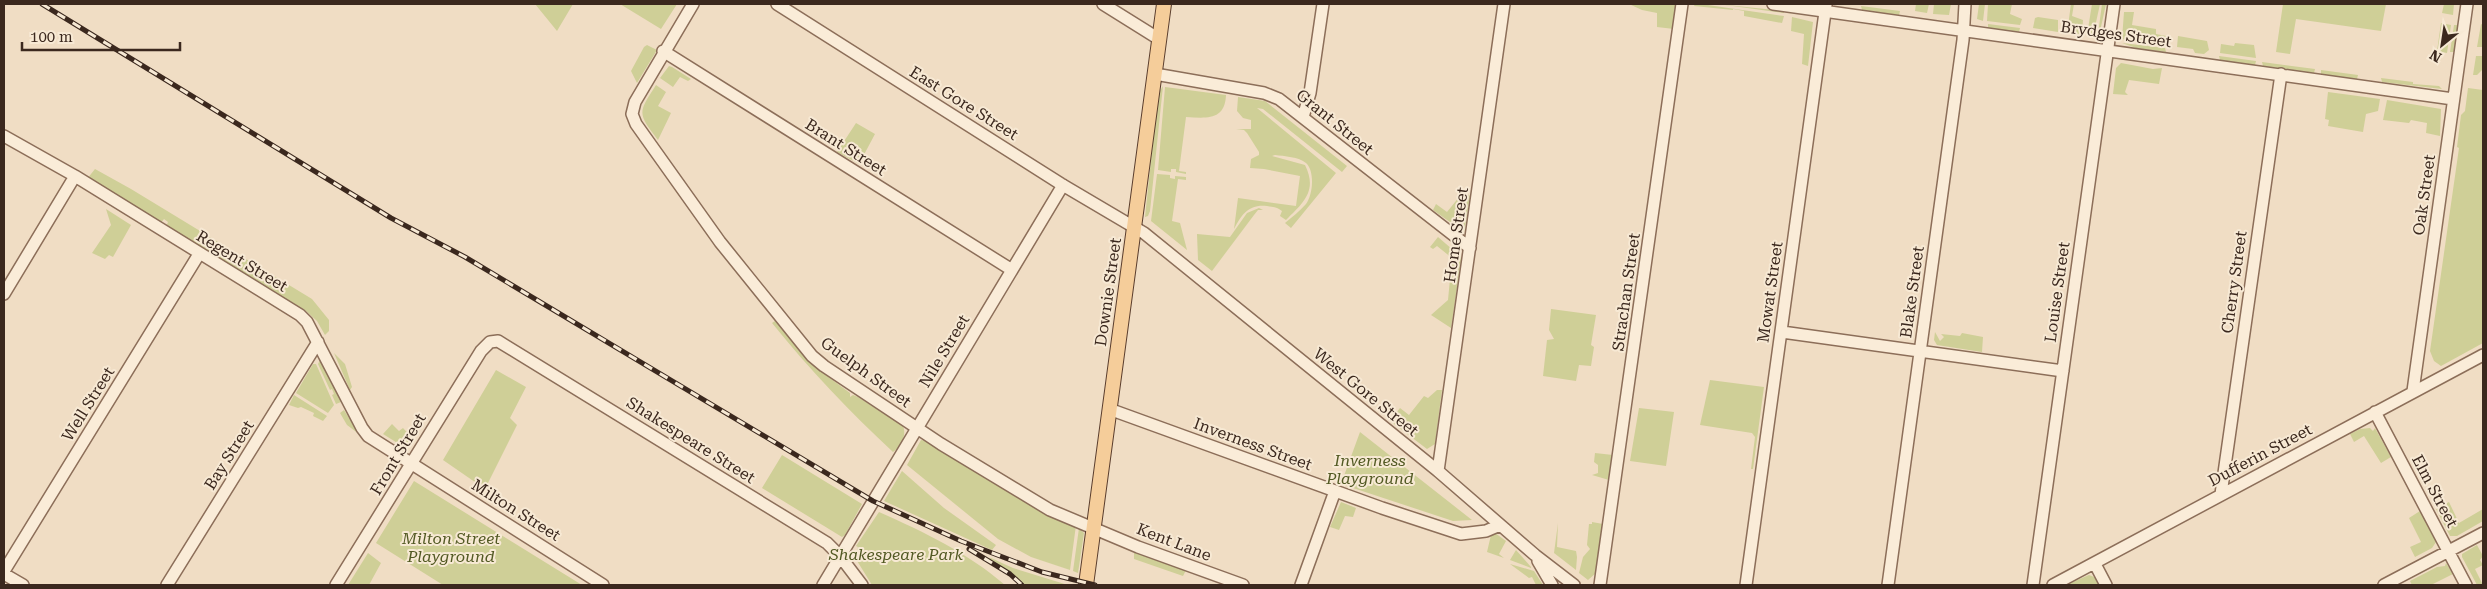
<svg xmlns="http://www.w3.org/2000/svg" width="2487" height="589" viewBox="0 0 2487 589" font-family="'Roboto Serif',serif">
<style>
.green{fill:#cfcf97}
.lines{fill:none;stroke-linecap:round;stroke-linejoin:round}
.minor-casing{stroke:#8c6e59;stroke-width:14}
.major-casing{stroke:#5a3d2d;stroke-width:16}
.minor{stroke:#faecd8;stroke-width:11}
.major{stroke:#f5cd9a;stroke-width:14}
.rail-casing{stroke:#3b281e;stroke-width:5}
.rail{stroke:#f7e9d4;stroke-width:3;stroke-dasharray:9;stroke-linecap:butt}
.labels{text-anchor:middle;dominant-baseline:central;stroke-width:4;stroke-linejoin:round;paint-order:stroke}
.street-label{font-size:16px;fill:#3b281e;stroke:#f7e9d4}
.park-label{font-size:16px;font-style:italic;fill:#525923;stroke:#f7e9d4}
</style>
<rect width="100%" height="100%" fill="#f0ddc4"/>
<path class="green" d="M535,4H573L557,31Z
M620,4H677L661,29Z
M1629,4H1676L1674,29L1657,27V13L1642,10Z
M1695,4H1701L1784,16L1782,23L1744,16V11L1733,9V10L1694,6Z
M1717,4L1784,11V13L1718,4Z
M1916,4H1929L1927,13L1915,11Z
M1934,4H1951L1949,15L1933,14Z
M1979,4H1985L1983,21L1977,19Z
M1988,4H2012L2010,14L2022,19L2020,25L1987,21Z
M2071,4H2074L2072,16L2083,20L2082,34L2067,33Z
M2092,4H2100L2093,36L2087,35Z
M2102,4H2106L2099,36L2098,34Z
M2283,4H2386L2381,31L2296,19L2290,54L2276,52Z
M2444,4H2454L2453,15L2442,13Z
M1861,6L1900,11L1899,15L1862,10Z
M2124,12H2134L2132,25L2156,29V34L2166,36L2164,45L2122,39Z
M1792,17L1813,22L1808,66L1802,64L1804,34L1791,31Z
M2038,17L2058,20V32L2033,28L2035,18Z
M2441,23L2451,25L2447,53L2437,51Z
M1988,24L2020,28L2019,32L1988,28Z
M2481,24L2483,25V47H2477Z
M2454,25H2458L2454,52H2450Z
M2178,36L2207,41L2209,50L2204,54L2195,53L2193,49L2177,47Z
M2122,43L2165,48L2166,52L2136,48Z
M2235,43L2254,45L2256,58L2220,53L2221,44L2234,46Z
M647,45L657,50L637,83L631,71L644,47Z
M2219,56L2256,61L2255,65L2220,60Z
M2476,56H2483V69L2477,75H2473Z
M2262,62L2315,69L2314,73L2263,66Z
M2121,63L2153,69L2162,68L2159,84L2129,80L2125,92L2128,95L2113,94L2116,68Z
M669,66L672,67L691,79L688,81L680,77L673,87L660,78Z
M2321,70L2358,75L2357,79L2321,75Z
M2381,78L2413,82V84L2439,86L2442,89L2382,82Z
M656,85L666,92L658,106L671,113L658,140C637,113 638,113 656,85Z
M1163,86L1150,211L1148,216L1145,217L1158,94Z
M1165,87L1226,95C1225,121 1206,118 1186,117L1179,171L1186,172V174L1176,172V169H1171V172L1158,170Z
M2468,88L2483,90V343L2441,366L2434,361L2430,351L2459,148L2457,147L2461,115L2465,111Z
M2328,92L2380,99L2378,111L2366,114L2363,132L2328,126L2329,120L2325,119Z
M1238,97L1265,101L1347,166L1342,172L1263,109L1257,108L1336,173L1291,228L1285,223C1292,217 1300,211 1306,204C1313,195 1315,171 1306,163C1299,157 1284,156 1275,155L1272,156L1305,165C1318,191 1303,203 1286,220L1280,216L1282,211C1277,207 1273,207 1267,206C1249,204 1242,214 1234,229L1238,198L1296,206L1300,176L1264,169L1250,168L1251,159L1259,155V152L1247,133L1244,130L1236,129H1251V120L1243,118L1237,111Z
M2387,100L2441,109L2440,136L2426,133L2427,123L2411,120L2409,123L2383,120Z
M856,123L875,134L859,164L837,152Z
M95,169L131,189L312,299L329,320V331L325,335L317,321L306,311L166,227L168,222L164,219L160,224L87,179Z
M1157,174L1170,175V178L1175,179V176L1186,177V180L1178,179L1172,221L1180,223L1187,250L1151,221Z
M1464,191L1470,196L1464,232L1433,210L1436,204L1447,212Z
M1259,208L1263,210H1258L1254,215L1212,271L1198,260L1197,234L1230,237L1247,213Z
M106,209L131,225L113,257L109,255L105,259L92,253L111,225Z
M1438,237L1460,256L1461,260L1451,328L1431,315L1448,300L1452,258L1437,246L1433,249L1430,247Z
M1551,309L1596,315L1591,345L1594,347L1591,366L1579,365L1576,381L1543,376L1547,340L1554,339L1549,330Z
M775,321L811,364L850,393V397L853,395L858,397L903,426C907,435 901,447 893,452C850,412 809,369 772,323Z
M1935,332L1940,341L1944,337L1941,334L1960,336L1962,333L1983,337L1982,352L1937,345L1934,340Z
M334,353L345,364L352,387L350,390Z
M320,360L323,364L341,402L336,404L332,395L334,394L332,389L330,390L318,364Z
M313,364H316L334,405L328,413L296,393Z
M496,370L526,387L510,418L517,425L485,489L443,460Z
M1710,380L1764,387L1753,469H1751L1755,437L1752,433L1700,425Z
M1437,390H1442L1435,444L1427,449L1390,421L1400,408L1409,415L1424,396L1428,398Z
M294,395L327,416L323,421L313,416L314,413L301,407L298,408L289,405Z
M1639,408L1674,412L1666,466L1630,461Z
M344,410L359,434L347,425L340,413Z
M392,424L399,431L403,428L415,441L408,445L401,442L399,444L383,434Z
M2370,428L2373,431L2375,428L2391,457L2381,463L2364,436L2354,442L2350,434L2360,429Z
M1360,432L1472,520L1453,521L1341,484Z
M921,440L928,441L1076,525L1070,570L1031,557L998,539L907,465Z
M1595,453L1613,455L1609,480L1592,475L1598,473V465L1594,462Z
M782,455L862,504L845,535L842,537L762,488Z
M902,471L944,508L996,545L992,550L884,501Z
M414,481L582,585H443L376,543Z
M1341,502L1356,508L1353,517L1345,516L1339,530L1330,527Z
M2449,502L2459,523L2483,509V521L2457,536H2450L2436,509Z
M2420,511L2436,542L2432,548L2415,557L2410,547L2421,542L2409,518Z
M879,512C924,532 968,553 1005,585H872L854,556L860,559L856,552L858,547L856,546Z
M1592,522L1603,524L1596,573L1588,580L1579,573L1583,557L1590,549L1587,545L1589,524H1592Z
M1558,523L1557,547L1576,551L1577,557L1576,570L1554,553Z
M1079,528L1084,533L1078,573L1073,571Z
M1495,533L1506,541L1499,554L1504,558L1487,552L1491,535Z
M2477,545L2483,556L2480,560L2483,565L2475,569L2483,585H2477L2462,557V554Z
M1516,550L1531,567V568L1510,560Z
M1134,552L1186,570L1183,576L1134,559Z
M368,553L381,563L369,585H348Z
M988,558H991L1013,568L1068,585H1025L1009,571Z
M2446,563L2453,574L2431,585H2412L2410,581L2437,567L2445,566Z
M1510,564L1534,571L1543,585H1536L1532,577L1529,578Z
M2089,575L2094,577L2100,585H2066Z"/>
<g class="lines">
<defs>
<path id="minor" d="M693,4L635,102L632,114L636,124L720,242L812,356L824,366L941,444L1050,510L1138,547L1243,585
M777,4L1061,184L1144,233L1438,471L1535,555L1574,585
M1103,4L1159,39
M1773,4L2453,99
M663,51L1012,270
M1155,74L1264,93L1279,99L1470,248
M1303,117L1310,93L1323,4
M4,136L75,176L300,315L307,322L362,428L368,436L603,585
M4,294L75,176
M1782,332L2063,371
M2413,391L2467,4
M1109,409L1382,508L1461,534L1486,531L1500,525
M2375,412L2466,585
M1438,471L1504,4
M2221,494L2281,74
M1538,561L1552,585
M2095,564L2106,585
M4,571L199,254
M4,574L23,585
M167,585L318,342
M336,585L481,351L490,342L498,341L827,543L840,556L862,585
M823,585L1063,185
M1301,585L1335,491
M1600,585L1682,4
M1746,585L1826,5
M1888,585L1963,40L1965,4
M2033,585L2114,4
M2053,585L2483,355
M2384,585L2483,533"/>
<path id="major" d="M1086,585L1164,4"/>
</defs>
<use href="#minor" class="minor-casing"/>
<use href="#major" class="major-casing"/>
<use href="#minor" class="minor"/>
<use href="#major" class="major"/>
<defs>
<path id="rail" d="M42,4L391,218L465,257L873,501L961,541L1042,572L1095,585
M969,549L1010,574L1022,585"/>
</defs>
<use href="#rail" class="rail-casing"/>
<use href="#rail" class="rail"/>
</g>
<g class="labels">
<g class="street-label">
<text transform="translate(2116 34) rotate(8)">Brydges Street</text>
<text transform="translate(964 103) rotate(32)">East Gore Street</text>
<text transform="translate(1335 122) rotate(39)">Grant Street</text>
<text transform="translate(846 147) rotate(32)">Brant Street</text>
<text transform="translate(2424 195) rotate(-82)">Oak Street</text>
<text transform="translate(1456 235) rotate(-82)">Home Street</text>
<text transform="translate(242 261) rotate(31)">Regent Street</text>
<text transform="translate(2234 282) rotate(-82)">Cherry Street</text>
<text transform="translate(1108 292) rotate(-82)">Downie Street</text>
<text transform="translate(1626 292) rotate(-82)">Strachan Street</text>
<text transform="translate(1770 292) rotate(-82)">Mowat Street</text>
<text transform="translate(1912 292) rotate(-82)">Blake Street</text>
<text transform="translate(2057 292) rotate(-82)">Louise Street</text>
<text transform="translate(944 351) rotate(-59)">Nile Street</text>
<text transform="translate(866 372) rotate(36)">Guelph Street</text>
<text transform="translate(1366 392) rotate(39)">West Gore Street</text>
<text transform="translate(88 404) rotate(-58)">Well Street</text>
<text transform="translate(691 440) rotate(32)">Shakespeare Street</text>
<text transform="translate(1253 444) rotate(20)">Inverness Street</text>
<text transform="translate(398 454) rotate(-59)">Front Street</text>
<text transform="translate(229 455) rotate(-58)">Bay Street</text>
<text transform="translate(2260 455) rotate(-28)">Dufferin Street</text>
<text transform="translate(2435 491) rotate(62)">Elm Street</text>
<text transform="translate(516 510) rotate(32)">Milton Street</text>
<text transform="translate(1174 542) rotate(21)">Kent Lane</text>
</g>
<g class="park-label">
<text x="1370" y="460">Inverness<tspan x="1370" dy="18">Playground</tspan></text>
<text x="451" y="538">Milton Street<tspan x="451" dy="18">Playground</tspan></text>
<text x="896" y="554">Shakespeare Park</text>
</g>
</g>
<rect width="2487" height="589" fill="none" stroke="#3b281e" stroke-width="10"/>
<g transform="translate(2442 45) rotate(210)" stroke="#f7e9d4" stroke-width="4" paint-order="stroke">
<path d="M0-4L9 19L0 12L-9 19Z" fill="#3b281e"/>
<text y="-8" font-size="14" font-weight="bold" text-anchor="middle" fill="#3b281e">N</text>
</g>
<path d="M22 42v8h158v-8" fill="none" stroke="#3b281e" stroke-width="2.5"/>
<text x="30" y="42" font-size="15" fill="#3b281e" stroke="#f7e9d4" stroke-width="4" paint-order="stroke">100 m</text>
</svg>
